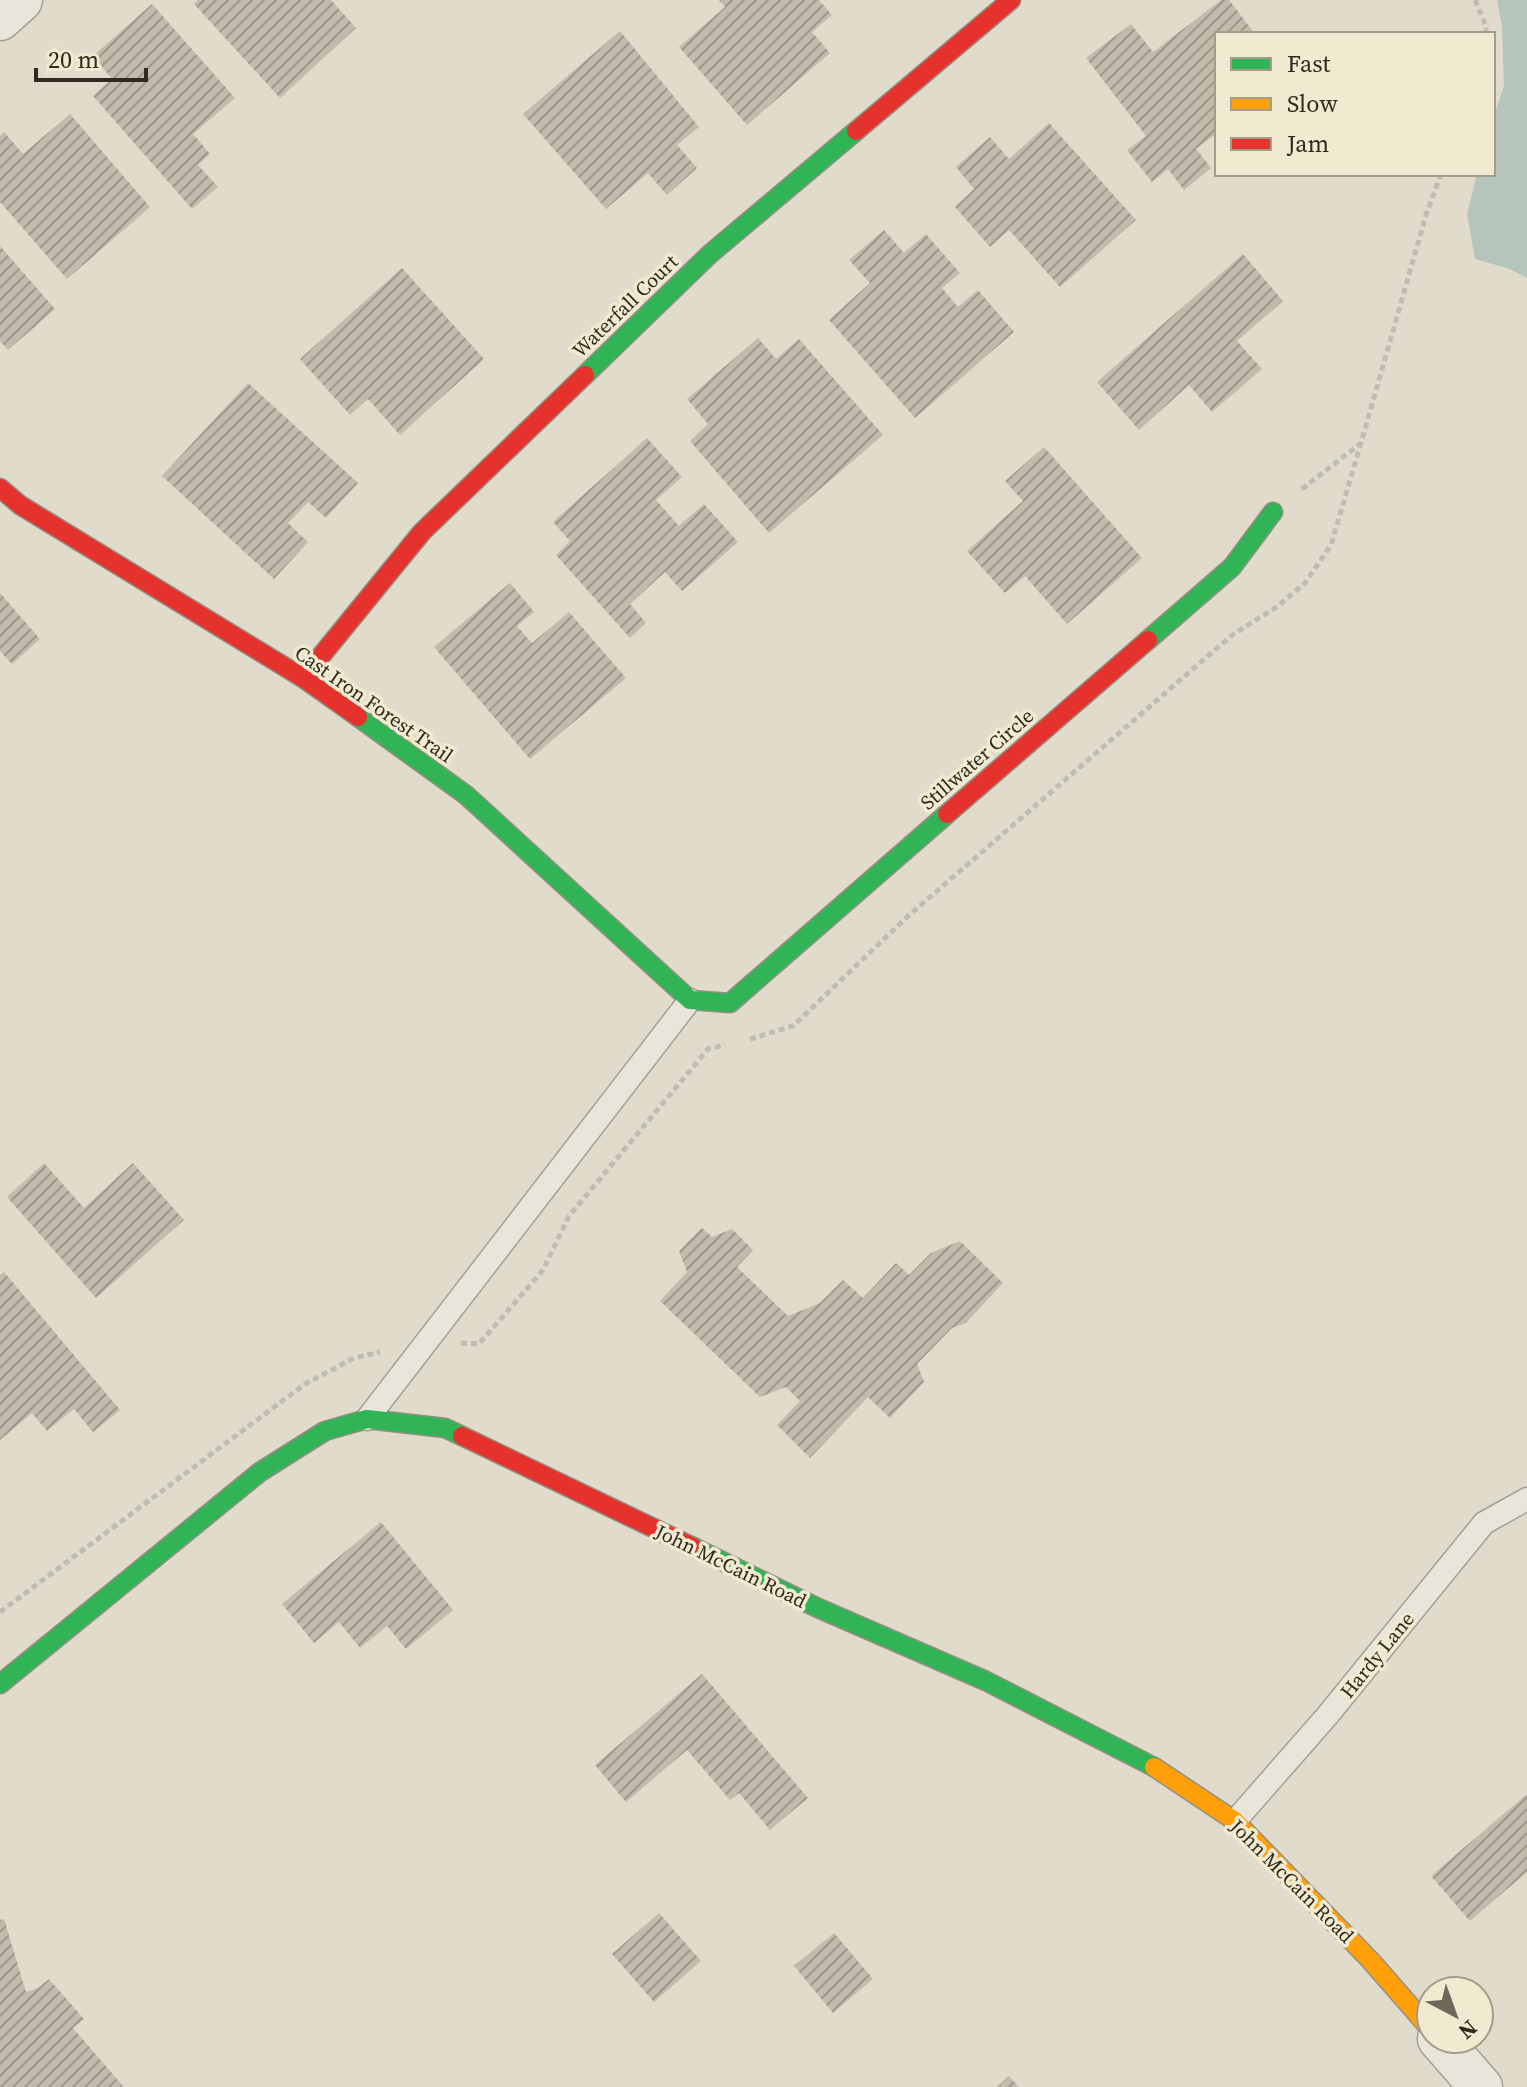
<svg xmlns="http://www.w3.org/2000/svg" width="1527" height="2087" viewBox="0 0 1527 2087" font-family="'Source Serif 4',serif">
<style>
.water{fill:#b6c5bc}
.building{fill:url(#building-hatch)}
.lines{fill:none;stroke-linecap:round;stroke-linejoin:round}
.lane-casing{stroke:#a4a094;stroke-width:25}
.street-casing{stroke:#a4a094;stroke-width:45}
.fast-casing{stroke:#948f83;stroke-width:21}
.slow-casing{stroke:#948f83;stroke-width:21}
.jam-casing{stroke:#948f83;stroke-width:21}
.path{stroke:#c0bcb3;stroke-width:5;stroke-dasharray:6 4;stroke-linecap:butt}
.lane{stroke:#e8e5db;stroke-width:22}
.street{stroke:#e8e5db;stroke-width:42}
.fast{stroke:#30b455;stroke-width:18}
.slow{stroke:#ff9f0a;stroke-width:18}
.jam{stroke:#e5322d;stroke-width:18}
.labels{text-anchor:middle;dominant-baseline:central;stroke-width:7;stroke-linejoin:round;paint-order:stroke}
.street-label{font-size:20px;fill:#31291e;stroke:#f0ead0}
</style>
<defs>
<pattern id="building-hatch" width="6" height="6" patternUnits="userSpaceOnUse" patternTransform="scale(2)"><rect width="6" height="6" fill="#c3baac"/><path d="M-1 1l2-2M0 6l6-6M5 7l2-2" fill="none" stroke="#9f978b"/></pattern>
</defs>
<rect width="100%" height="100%" fill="#e0dbca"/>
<path class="water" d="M1497,0H1527V278L1510,269L1475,259L1467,214L1477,174H1493V119L1504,86L1502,26Z"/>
<path class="building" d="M198,0H331L356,28L280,98L194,4Z
M719,0H819L832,15L812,32L830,53L747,125L679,47L725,7Z
M1221,0H1229L1255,34H1217V133L1196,149L1211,168L1184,190L1168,169L1152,182L1127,150L1146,136L1086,58L1131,24L1153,52Z
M152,4L235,98L193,134L210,154L198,165L218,187L192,209L93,96L112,79L93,56Z
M620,31L699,127L677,145L697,168L667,195L648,173L606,209L523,114Z
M70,114L150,207L67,279L0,202V136L4,132L23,154Z
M1049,123L1136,220L1060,287L1009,230L990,247L955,207L974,189L956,167L990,137L1009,159Z
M884,230L904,253L926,234L960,273L942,288L958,307L978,290L1014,332L915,418L829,320L870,283L849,260Z
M0,246L55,309L8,350L0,341Z
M1243,254L1283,301L1237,341L1262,369L1212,412L1189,385L1139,430L1097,382Z
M402,268L484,359L400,435L368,399L350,415L300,359Z
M758,338L776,359L799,339L883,435L769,533L690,441L708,424L687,399Z
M248,383L358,483L326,518L308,502L288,523L308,542L274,579L162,476Z
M647,438L682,477L656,500L679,526L704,504L738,542L682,591L665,572L630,604L646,623L630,638L556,555L570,541L553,522Z
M1044,447L1142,558L1067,624L1025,576L1005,593L967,551L1023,501L1005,481Z
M510,583L534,612L517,626L532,643L569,612L626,678L530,759L434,647Z
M0,593L40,639L12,664L0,651Z
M44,1163L84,1208L133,1163L184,1220L96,1298L7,1197Z
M702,1228L712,1237L732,1229L753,1250L737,1267L788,1316L820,1303L843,1280L863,1298L896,1263L909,1275L931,1253L960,1241L1003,1283L966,1323L952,1328L917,1364L924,1382L890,1418L868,1397L810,1458L777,1425L800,1401L786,1387L760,1397L660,1301L687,1272L679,1251Z
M4,1272L120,1410L93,1432L74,1409L47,1431L32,1413L0,1440V1275Z
M381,1522L453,1610L406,1649L387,1626L360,1648L339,1622L314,1643L282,1604Z
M702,1674L808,1798L770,1830L739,1793L730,1800L687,1750L626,1802L595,1765Z
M1527,1794V1872L1470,1921L1431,1876Z
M659,1913L701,1961L654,2002L612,1954Z
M4,1919L26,1992L38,1988L49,1979L84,2019L73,2028L123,2086L121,2087H0V1920Z
M834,1933L873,1979L833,2013L794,1966Z
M1009,2076L1019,2087H997Z"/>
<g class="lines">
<defs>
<path id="lane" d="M367,1419L690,1000
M1235,1821L1327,1716L1484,1523L1527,1499"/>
<path id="street" d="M0,19L21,0
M1439,2039L1481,2087"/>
<path id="fast" d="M585,375L710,254L856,131
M1148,640L1232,567L1273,512
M358,717L466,795L690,1000L730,1003L947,814
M693,1547L818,1608L986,1681L1154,1767
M0,1684L260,1472L325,1431L367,1419L445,1428L462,1436"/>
<path id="slow" d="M1154,1767L1235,1821L1371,1961L1431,2030"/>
<path id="jam" d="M856,131L1011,0
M0,488L20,505L303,678L358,717
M303,678L422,532L585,375
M947,814L1148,640
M462,1436L693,1547"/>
</defs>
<use href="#lane" class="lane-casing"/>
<use href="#street" class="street-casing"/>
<use href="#fast" class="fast-casing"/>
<use href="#slow" class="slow-casing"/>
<use href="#jam" class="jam-casing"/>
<path class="path" d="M1475,0L1486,26V34
M1302,489L1361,443L1426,215L1441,174
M750,1039L793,1026L907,917L1231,636L1278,606L1305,583L1331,545L1361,443
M461,1343L479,1344L543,1270L569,1216L708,1049L725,1045
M0,1612L305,1384L354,1358L380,1352"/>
<use href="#lane" class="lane"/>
<use href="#street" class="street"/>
<use href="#fast" class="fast"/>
<use href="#slow" class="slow"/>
<use href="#jam" class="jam"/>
</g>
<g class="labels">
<g class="street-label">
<text transform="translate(625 306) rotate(-44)">Waterfall Court</text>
<text transform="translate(374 704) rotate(35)">Cast Iron Forest Trail</text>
<text transform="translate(977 759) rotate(-41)">Stillwater Circle</text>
<text transform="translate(731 1566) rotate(26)">John McCain Road</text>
<text transform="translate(1377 1655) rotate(-51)">Hardy Lane</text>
<text transform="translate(1292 1881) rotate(45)">John McCain Road</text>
</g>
</g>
<rect x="1215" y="32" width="280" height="144" fill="#f0ead0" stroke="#a49d89" stroke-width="2"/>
<rect x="1231" y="58" width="40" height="12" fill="#30b455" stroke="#a49d89" stroke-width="2"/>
<text x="1287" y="72" font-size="24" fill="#31291e">Fast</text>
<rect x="1231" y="98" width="40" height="12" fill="#ff9f0a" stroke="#a49d89" stroke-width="2"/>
<text x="1287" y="112" font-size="24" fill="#31291e">Slow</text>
<rect x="1231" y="138" width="40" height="12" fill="#e5322d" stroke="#a49d89" stroke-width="2"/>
<text x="1287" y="152" font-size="24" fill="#31291e">Jam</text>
<g transform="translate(1455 2015) rotate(139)"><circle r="38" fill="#f0ead0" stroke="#a49d89" stroke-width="2"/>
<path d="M0-6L14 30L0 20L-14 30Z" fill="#6e675a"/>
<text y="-12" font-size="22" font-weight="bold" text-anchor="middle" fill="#31291e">N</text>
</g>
<path d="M36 68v12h110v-12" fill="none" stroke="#31291e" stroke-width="4"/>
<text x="48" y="68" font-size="24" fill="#31291e" stroke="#f0ead0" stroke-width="6" paint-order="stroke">20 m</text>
</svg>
